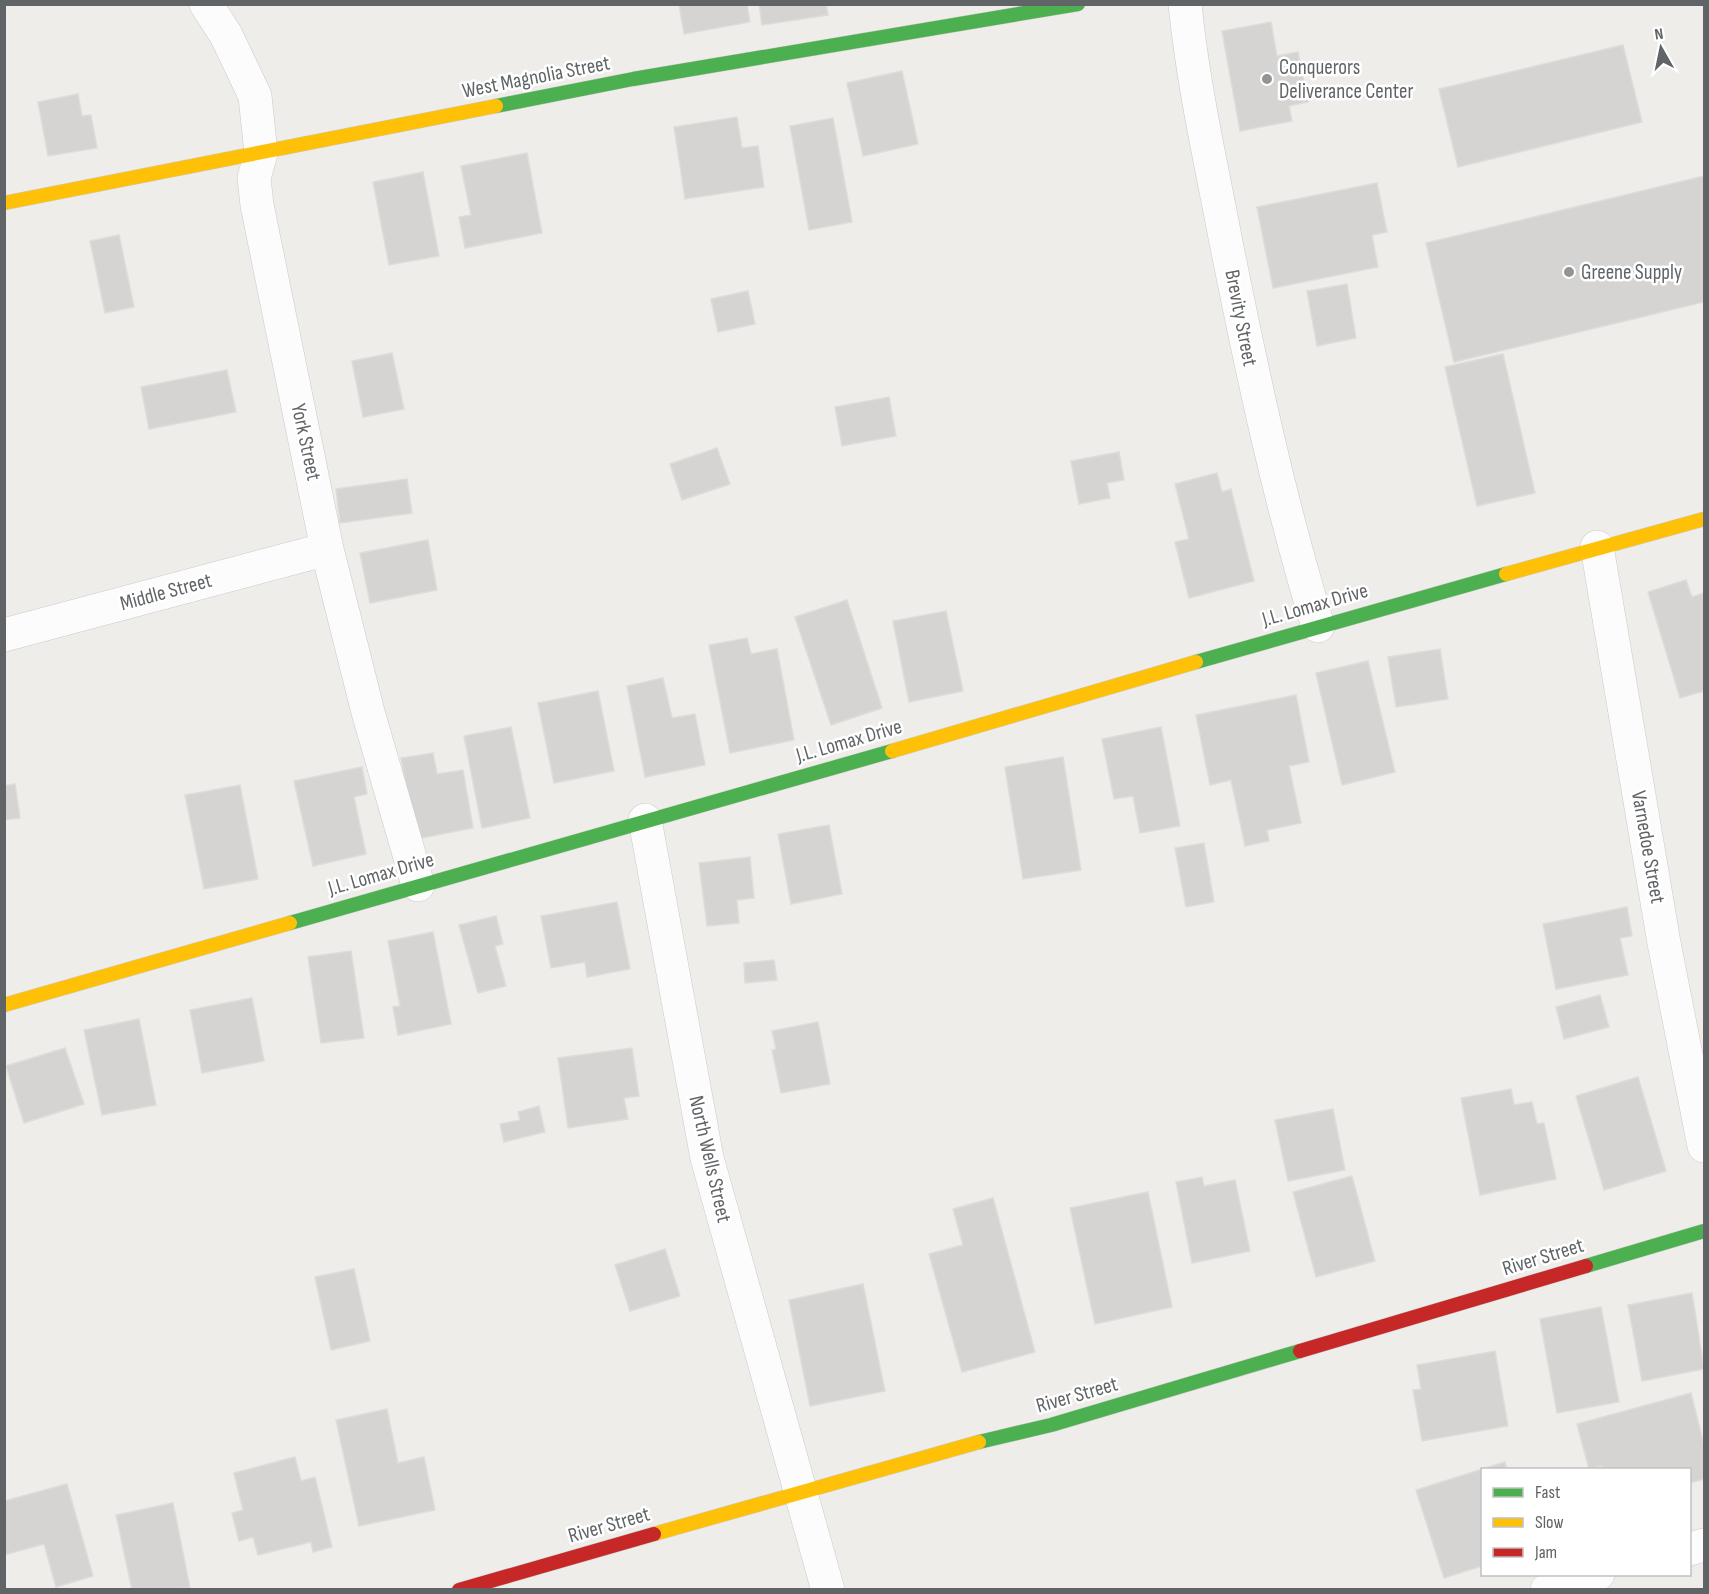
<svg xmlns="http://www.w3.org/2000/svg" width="1709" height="1594" viewBox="0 0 1709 1594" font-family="'Sofia Sans Condensed',sans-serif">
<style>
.building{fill:#d6d4d3;stroke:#dedcda;stroke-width:1.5}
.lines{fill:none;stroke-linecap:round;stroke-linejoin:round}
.street-casing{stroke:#c9cac9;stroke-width:34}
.fast-casing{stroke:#c9cac9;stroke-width:15}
.slow-casing{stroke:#c9cac9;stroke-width:15}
.jam-casing{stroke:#c9cac9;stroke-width:15}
.street{stroke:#fdfcfc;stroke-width:33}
.fast{stroke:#4caf50;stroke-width:14}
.slow{stroke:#ffc107;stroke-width:14}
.jam{stroke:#c62828;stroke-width:14}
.poi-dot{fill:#929495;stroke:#fff;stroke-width:2}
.labels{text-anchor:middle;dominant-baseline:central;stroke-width:5;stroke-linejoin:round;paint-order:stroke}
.poi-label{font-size:21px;fill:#606467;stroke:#fff;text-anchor:start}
.street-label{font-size:21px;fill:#606467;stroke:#fff}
</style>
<rect width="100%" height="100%" fill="#efedea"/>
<path class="building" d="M679,4H747L750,22L684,34Z
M759,4H826L828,15L762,25Z
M1271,22L1277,56L1298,52L1308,102L1289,106L1292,121L1240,131L1222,31Z
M1623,45L1642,122L1458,167L1439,89Z
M902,71L918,144L863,156L847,83Z
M78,94L82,116L91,115L97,148L48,156L38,102Z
M737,117L742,148L758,146L764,187L685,199L674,127Z
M833,118L852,222L809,230L790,126Z
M527,153L542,233L465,248L459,217L471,215L461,166Z
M423,172L439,256L389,265L373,182Z
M1704,176V302L1454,362L1426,243Z
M1377,183L1387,232L1372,235L1378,267L1273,288L1257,207Z
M119,235L134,307L105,313L90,241Z
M1347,284L1356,338L1317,346L1307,291Z
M748,291L755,324L718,332L711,299Z
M392,353L404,409L363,417L352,361Z
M1503,354L1535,493L1477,506L1445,367Z
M227,370L236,412L149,429L141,387Z
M889,397L896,436L842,446L835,407Z
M717,448L730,484L682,500L670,464Z
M1119,452L1124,480L1107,483L1110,498L1079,504L1071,461Z
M1217,473L1222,492L1231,489L1254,581L1189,598L1175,542L1189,539L1175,484Z
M407,479L412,513L340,523L336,489Z
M428,540L437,590L370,603L360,553Z
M1686,580L1692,597L1704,593V691L1680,698L1648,592Z
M847,600L882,708L831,725L795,617Z
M946,611L963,691L909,702L893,621Z
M747,638L751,654L777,649L794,740L730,753L709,645Z
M1440,649L1448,699L1396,707L1388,657Z
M1368,661L1395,772L1342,785L1316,673Z
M663,678L672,718L695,714L705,765L645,777L627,686Z
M598,691L614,771L554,783L538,703Z
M1296,695L1309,762L1289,766L1301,823L1267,830L1269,841L1245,846L1231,780L1210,785L1196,715Z
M511,727L530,818L482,828L464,736Z
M1161,727L1180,826L1140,833L1133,796L1114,799L1102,739Z
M433,753L437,774L463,770L473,828L416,839L401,758Z
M1063,757L1081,870L1023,879L1005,767Z
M362,767L367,794L354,797L366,854L313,866L294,781Z
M15,784L20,818L4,820V786Z
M240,785L258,879L204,889L185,795Z
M829,825L842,894L791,904L778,834Z
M1204,843L1214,902L1186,907L1175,848Z
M750,857L754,898L737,900L739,923L707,926L699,863Z
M617,902L630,969L587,977L585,962L551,968L541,916Z
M1627,907L1632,936L1620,938L1628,975L1556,989L1543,924Z
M496,916L503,944L495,946L506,986L478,993L459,925Z
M433,932L451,1024L398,1035L393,1007L400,1006L388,941Z
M351,951L364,1038L321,1043L308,957Z
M774,960L777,980L745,983L744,963Z
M1600,995L1609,1027L1564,1039L1556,1007Z
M252,998L264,1061L202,1073L190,1010Z
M139,1019L156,1105L102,1115L84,1030Z
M818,1022L830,1084L781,1093L772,1050L776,1049L772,1031Z
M65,1048L84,1104L24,1123L6,1066Z
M632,1048L639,1096L624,1098L628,1119L568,1128L558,1058Z
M1638,1077L1666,1171L1604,1190L1576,1096Z
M1511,1089L1514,1105L1532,1102L1537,1124L1544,1123L1556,1179L1480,1195L1461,1098Z
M539,1106L545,1132L504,1142L500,1124L520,1120L518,1112Z
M1333,1109L1345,1170L1288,1181L1275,1120Z
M1352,1176L1375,1261L1316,1277L1293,1192Z
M1202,1177L1204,1186L1235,1180L1250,1251L1192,1263L1176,1182Z
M1148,1192L1172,1307L1095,1324L1070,1208Z
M993,1198L1035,1352L962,1372L929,1254L963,1245L953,1209Z
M665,1249L680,1296L630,1311L615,1265Z
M354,1269L370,1341L331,1350L315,1277Z
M863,1284L885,1391L810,1406L789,1300Z
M1692,1293L1704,1369L1642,1381L1628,1305Z
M1601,1307L1619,1402L1557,1413L1540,1319Z
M1495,1351L1508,1426L1422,1441L1413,1390L1421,1389L1417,1365Z
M1691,1393L1704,1445V1479L1690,1483V1470H1603L1602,1466L1589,1469L1577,1424Z
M387,1409L398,1463L424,1457L435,1510L359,1526L336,1420Z
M295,1457L301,1481L315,1477L332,1547L313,1552L311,1542L258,1555L253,1537L239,1541L232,1513L243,1510L234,1473Z
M1505,1462L1507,1470H1482V1566L1444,1578L1416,1490Z
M67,1484L93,1576L56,1587L44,1544L4,1555V1501Z
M173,1503L190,1588L132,1590L116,1515Z"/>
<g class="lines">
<defs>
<path id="street" d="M206,4L226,35L255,96L261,153L254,178L257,205L327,549L368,712L418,885
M1185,4C1193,85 1211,163 1226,242C1252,372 1279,499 1318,626
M1597,547L1664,943L1704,1146
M4,635L327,549
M645,820L707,1158L828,1590
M1690,1549L1704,1545
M1547,1590L1598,1574"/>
<path id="fast" d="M496,106L633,79L1078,4
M1196,662L1506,574
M290,923L892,751
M1586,1266L1704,1231
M979,1442L1051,1425L1300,1351"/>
<path id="slow" d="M4,203L496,106
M1506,574L1704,519
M892,751L1196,662
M4,1005L290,923
M654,1534L979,1442"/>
<path id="jam" d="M1300,1351L1586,1266
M459,1590L654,1534"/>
</defs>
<use href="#street" class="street-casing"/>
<use href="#fast" class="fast-casing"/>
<use href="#slow" class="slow-casing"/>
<use href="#jam" class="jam-casing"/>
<use href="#street" class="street"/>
<use href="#fast" class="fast"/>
<use href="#slow" class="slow"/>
<use href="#jam" class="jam"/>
</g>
<g class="poi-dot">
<circle cx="1267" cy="79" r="6"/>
<circle cx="1569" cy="272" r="6"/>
</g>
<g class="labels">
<g class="poi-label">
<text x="1279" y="67">Conquerors<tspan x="1279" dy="24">Deliverance Center</tspan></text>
<text x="1581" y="272">Greene Supply</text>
</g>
<g class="street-label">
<text transform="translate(536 77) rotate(-11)">West Magnolia Street</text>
<text transform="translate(1241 318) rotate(79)">Brevity Street</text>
<text transform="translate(306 442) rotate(78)">York Street</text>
<text transform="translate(166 592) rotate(-15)">Middle Street</text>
<text transform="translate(1315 605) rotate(-16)">J.L. Lomax Drive</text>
<text transform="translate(849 741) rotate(-16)">J.L. Lomax Drive</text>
<text transform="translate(1648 847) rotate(80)">Varnedoe Street</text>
<text transform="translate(381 874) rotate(-16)">J.L. Lomax Drive</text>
<text transform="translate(710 1159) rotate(77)">North Wells Street</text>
<text transform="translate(1543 1257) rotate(-17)">River Street</text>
<text transform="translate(1077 1395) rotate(-16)">River Street</text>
<text transform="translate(609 1525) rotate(-16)">River Street</text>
</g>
</g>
<rect width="1709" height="1594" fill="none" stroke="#606467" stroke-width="12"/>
<rect x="1481" y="1468" width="210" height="108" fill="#ffffff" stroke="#bfc1c2" stroke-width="1.5"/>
<rect x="1493" y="1488" width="30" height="9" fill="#4caf50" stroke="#bfc1c2" stroke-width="1.5"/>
<text x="1535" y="1498" font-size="18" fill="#606467">Fast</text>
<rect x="1493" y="1518" width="30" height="9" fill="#ffc107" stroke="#bfc1c2" stroke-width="1.5"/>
<text x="1535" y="1528" font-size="18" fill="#606467">Slow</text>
<rect x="1493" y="1548" width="30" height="9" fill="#c62828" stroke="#bfc1c2" stroke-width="1.5"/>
<text x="1535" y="1558" font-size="18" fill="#606467">Jam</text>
<g transform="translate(1661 48) rotate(351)" stroke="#ffffff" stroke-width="4.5" paint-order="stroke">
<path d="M0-4.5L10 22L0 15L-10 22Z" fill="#606467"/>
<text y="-9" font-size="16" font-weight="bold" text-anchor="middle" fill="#606467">N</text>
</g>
</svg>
